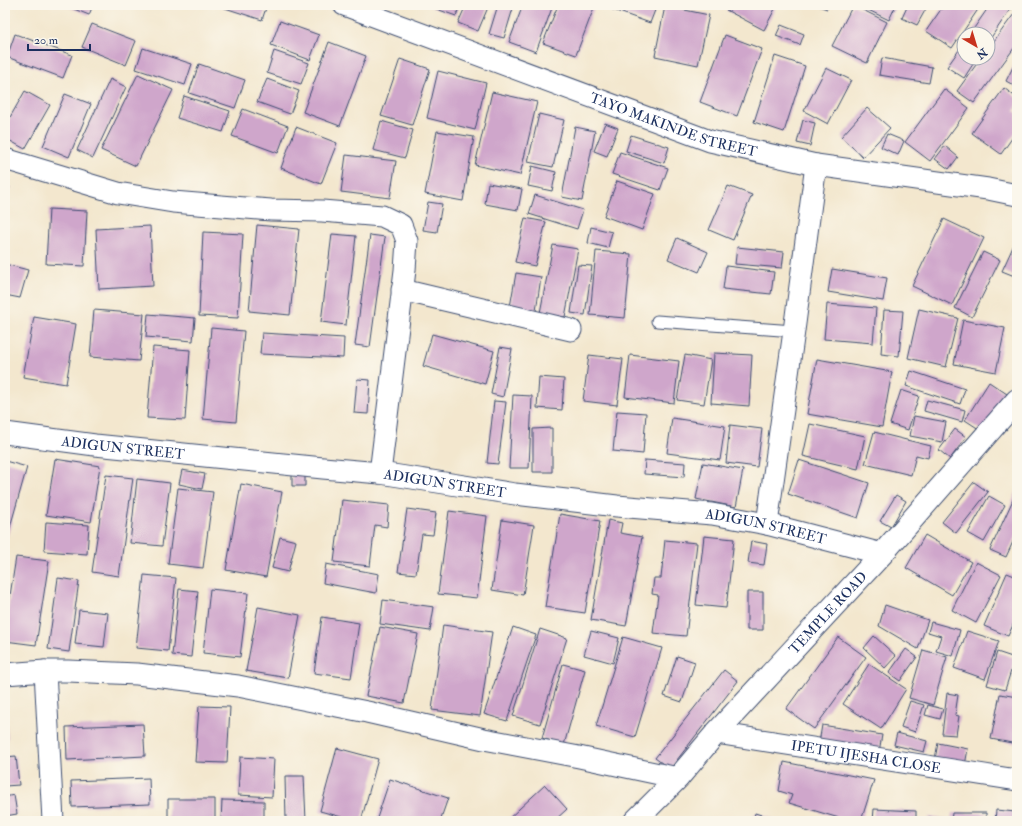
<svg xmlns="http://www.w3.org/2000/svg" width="1022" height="826" viewBox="0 0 1022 826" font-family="'IM FELL Double Pica',serif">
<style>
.building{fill:#cfa6cb}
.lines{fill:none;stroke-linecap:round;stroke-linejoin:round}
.lane-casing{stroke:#3b4b6f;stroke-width:13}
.street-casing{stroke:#3b4b6f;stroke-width:23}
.secondary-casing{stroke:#3b4b6f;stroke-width:24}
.lane{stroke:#fff;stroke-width:11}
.street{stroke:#fff;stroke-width:21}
.secondary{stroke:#fff;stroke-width:22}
.labels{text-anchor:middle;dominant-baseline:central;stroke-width:4;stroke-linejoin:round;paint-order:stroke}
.street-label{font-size:14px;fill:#1b2f5e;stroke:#fbf7ec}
</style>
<rect width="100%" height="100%" fill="#fbf7ec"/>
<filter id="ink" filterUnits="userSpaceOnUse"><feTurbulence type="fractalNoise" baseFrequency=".025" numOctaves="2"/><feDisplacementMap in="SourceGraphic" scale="8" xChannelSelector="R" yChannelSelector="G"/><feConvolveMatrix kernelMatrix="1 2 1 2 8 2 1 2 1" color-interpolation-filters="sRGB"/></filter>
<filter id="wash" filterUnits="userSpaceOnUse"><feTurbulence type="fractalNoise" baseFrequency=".012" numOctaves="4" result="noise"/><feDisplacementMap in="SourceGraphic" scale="16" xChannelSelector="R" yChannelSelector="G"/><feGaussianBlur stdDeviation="0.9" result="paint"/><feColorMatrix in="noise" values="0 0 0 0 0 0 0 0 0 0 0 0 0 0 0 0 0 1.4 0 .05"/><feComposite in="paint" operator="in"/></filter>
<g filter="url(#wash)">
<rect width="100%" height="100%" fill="#f3e7ce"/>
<g id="blocks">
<path class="building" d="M64,5H93L89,15Z
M222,5H267L262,20L222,7Z
M431,5H460L456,16L431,7Z
M466,5H489L478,31L458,23Z
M498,5H514L504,38L489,34Z
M523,5H553L536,52L509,42Z
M558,5H595L576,55L543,43Z
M605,5H657L650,23L605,7Z
M728,5H777L764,30L726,10Z
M816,5H829L827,9Z
M853,5L887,22L867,63L832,46Z
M858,5H896L889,20Z
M908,5H928L917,25L902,18Z
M944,5H981L952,48L926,31Z
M990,5H1013L988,42V34H970Z
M665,6L709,15L698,65L655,56Z
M1017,10V44L974,103L957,91L981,58H988V49Z
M280,21L319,35L310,60L271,45Z
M92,24L136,41L126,65L82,47Z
M781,25L804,34L800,45L776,36Z
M15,34L72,55L63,78L7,57Z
M725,35L762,49L737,116L700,102Z
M329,42L366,56L340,126L303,112Z
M964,43V58H977L964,78L947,67Z
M143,48L192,64L185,85L136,69Z
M274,51L309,63L301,84L267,73Z
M775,56L805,66L784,132L754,122Z
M882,58L932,67L929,83L879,75Z
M400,59L430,69L412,125L381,116Z
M1017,59V87L1006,81Z
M199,64L245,80L235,108L189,93Z
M826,68L851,80L828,124L804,111Z
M438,71L486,83L475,130L427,118Z
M138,74L173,90L136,166L101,150Z
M110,79L126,87L93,158L77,150Z
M267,79L299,91L290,114L257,102Z
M1004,88L1017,98V106L1014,111L1017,113V131L1001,154L972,133Z
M944,89L969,108L930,161L905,142Z
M25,91L50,105L25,149L5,138V126Z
M492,92L537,102L520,175L475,165Z
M65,94L91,104L69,157L43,146Z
M184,96L230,111L223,132L177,118Z
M867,108L890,128L863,157L841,137Z
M243,109L288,126L278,153L232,136Z
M539,114L564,120L553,167L528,162Z
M803,120L815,123L810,146L797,143Z
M381,121L413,130L405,158L373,150Z
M605,123L618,128L607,156L594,151Z
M296,127L337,143L321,184L281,168Z
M575,127L595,131L582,201L562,197Z
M437,131L474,137L463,201L425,194Z
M887,134L904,141L898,155L881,147Z
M631,135L669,147L664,163L626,151Z
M945,146L958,157L949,169L935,159Z
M620,152L668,168L660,190L612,174Z
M346,155L396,161L390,198L341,192Z
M532,166L556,172L552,191L528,186Z
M617,181L655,194L642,230L604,216Z
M488,183L522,189L518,210L485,204Z
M5,185L10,187L5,199Z
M728,186L752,195L733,240L709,230Z
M535,195L583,210L577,229L529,214Z
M428,202L442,204L437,232L423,230Z
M49,209L87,211L84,266L46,264Z
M525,218L546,222L535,266L515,262Z
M944,219L984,238L952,305L912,286Z
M257,225L299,229L290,315L249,311Z
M150,226L153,286L99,289L96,229Z
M591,227L612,232L608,248L588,243Z
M203,232L243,234L238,318L199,316Z
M332,234L356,236L346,325L321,322Z
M370,235L385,237L370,347L355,345Z
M677,238L708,252L699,272L668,259Z
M1017,238V277L1002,271Z
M553,245L578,249L565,317L540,313Z
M737,247L784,252L782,268L735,264Z
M596,251L631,254L625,318L590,315Z
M983,252L1000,260L972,317L955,308Z
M5,264L28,270L20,298L5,295Z
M578,265L592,266L585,315L571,313Z
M726,266L774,272L771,294L723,289Z
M832,269L887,278L883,301L828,292Z
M516,273L541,277L536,311L510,307Z
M827,304L876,308L873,343L824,339Z
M919,309L958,318L946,367L908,358Z
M94,310L144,314L139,361L90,357Z
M884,310L903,311L899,356L881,354Z
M148,314L195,318L193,341L146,337Z
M34,317L76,324L66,384L23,377Z
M963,320L1005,328L996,372L954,364Z
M211,328L244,331L236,422L203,419Z
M262,333L344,338L343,358L260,354Z
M432,334L494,351L485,384L423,366Z
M153,347L190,350L185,420L147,418Z
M500,347L512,349L503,397L491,394Z
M714,353L752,355L749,406L711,403Z
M589,355L623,359L617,405L583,401Z
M630,355L679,361L674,403L625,397Z
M685,355L711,360L704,404L677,400Z
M817,359L892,372L882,427L807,414Z
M911,371L965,389L960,404L906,386Z
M539,377L564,379L562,410L537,408Z
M357,379L370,380L368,414L354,413Z
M989,382L1007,394L982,431L965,420Z
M901,390L919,396L908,430L890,424Z
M513,395L532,396L529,468H509Z
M927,400L965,410L962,422L924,411Z
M494,401L506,402L498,464L487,463Z
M617,411L646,413L643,454L613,451Z
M914,416L946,422L942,442L910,436Z
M672,418L725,426L720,460L667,453Z
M810,424L865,436L858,469L803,456Z
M730,425L762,429L757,467L726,463Z
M552,428V472H533V429Z
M955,429L966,437L950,459L939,450Z
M874,432L931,446L928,458L916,455L911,475L865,464Z
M55,459L100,466L91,522L46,515Z
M645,460L685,463L684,477L644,474Z
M799,460L869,483L858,518L788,494Z
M5,461L27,467L5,545Z
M703,463L743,470L736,507L696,499Z
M182,470L205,474L202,489L179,484Z
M292,471H305V486H292Z
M106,475L133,478L119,576L92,572Z
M137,479L170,483L162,546L130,543Z
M974,482L988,492L956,533L942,522Z
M241,484L282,492L266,577L226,570Z
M178,488L213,492L203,568L168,564Z
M1017,491V533L1006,557L990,550Z
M896,495L906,501L891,527L880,521Z
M989,496L1005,505L984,542L968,533Z
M342,500L389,505L387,527L375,525L370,566L334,562Z
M407,509L436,513L433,535L422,534L416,574L398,572Z
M449,511L487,516L477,598L438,594Z
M560,514L600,521L585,613L545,607Z
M502,520L534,525L523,595L492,590Z
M608,520L622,523L620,533L642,537L626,626L591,620Z
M46,522L89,525L87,554L44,551Z
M925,535L971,562L952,595L906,568Z
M704,536L734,539L726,608L696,605Z
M280,537L296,541L288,572L272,568Z
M665,540L697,543L686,636L653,633L658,595L652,594L654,578H661Z
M751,541L767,544L764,565L748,563Z
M16,557L49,561L36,645L5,641V628Z
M976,562L1001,575L976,623L952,610Z
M326,564L379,574L376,593L323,583Z
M1007,573L1017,577V616L1008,636L984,626Z
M144,575L176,578L168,651L136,648Z
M58,578L79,581L69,652L48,649Z
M179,589L198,591L191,657L172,655Z
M210,589L248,593L240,657L203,653Z
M747,592H763V630H747Z
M383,600L434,607L430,631L380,624Z
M885,605L928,620L918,649L879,626Z
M258,607L300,615L288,678L246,671Z
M79,610L108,613L104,647L75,644Z
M322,617L359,623L351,678L314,673Z
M931,622L960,630L953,656L936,651L941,636L928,632Z
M443,625L492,632L480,716L432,710Z
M380,627L418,634L404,703L366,696Z
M513,627L536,635L507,721L484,714Z
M540,629L567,638L540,724L513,716Z
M591,631L619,638L613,663L584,655Z
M967,631L999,641L985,679L954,668Z
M874,636L896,656L885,668L864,648Z
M623,637L662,648L635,737L596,726Z
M838,637L866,657L814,729L786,709Z
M906,649L917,657L900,681L889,673Z
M923,650L947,657L933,705L909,698Z
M997,652L1015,658L1005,690L987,685Z
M677,656L695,662L682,702L664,696Z
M563,664L585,670L564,745L542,738Z
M869,664L906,689L881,729L843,704Z
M724,670L738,681L670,769L655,758Z
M947,693L958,695L955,715L959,716L956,735L942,734Z
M1000,694L1017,697V744L991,739Z
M910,701L924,705L915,732L901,727Z
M928,705L943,709L940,719L925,715Z
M199,706L230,707L227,763L195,762Z
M5,722H6L8,740L5,741Z
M143,724L145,756L67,760L66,727Z
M822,725L882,735L879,752L819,743Z
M897,733L927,741L924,752L894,745Z
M938,743L968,749L965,765L935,759Z
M337,748L378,759L361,821H356L320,811Z
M16,756L19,785L5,786V757Z
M240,757L274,759L272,797L238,795Z
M784,762L874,780L861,821H849L789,803L792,795L779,791Z
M285,776H304L306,821H286Z
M149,778L150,804L72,807L71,781Z
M390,779L448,798L440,821H376Z
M545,785L567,809L554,821H506Z
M14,795L17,814L5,816V797Z
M168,799H215V821H168Z
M222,800L264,801V821H221Z
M874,809L916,811V821H873Z
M996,810L1015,812L1014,821H995Z
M755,813L780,821H753Z
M952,813H986V821H951Z
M317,817L331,820V821H316Z
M929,817L949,820V821H928Z"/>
</g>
</g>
<g filter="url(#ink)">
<use href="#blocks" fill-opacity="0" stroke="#3b4b6f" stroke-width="1"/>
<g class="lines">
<defs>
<path id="lane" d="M657,321L794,331"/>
<g id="street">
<path id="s1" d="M344,5L710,141L816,165L988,189L1017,195"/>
<path d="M5,159L118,193L173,202L271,210L322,211L382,216L401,225L407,241L405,270L380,473"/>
<path d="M402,290L571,330"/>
<path id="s2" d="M5,433L95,445L323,468L380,473L515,494L617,506L712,514L767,524L882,554"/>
<path d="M767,524L794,331L816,165"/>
<path d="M45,671L53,821"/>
<path d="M5,674L45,671H68L137,674L238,686L367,712L484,739L579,757L678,778"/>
<path id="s3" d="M716,733L1017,780"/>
</g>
<g id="secondary">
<path id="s4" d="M635,821L678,778L716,733L882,554L1017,400"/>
</g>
</defs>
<use href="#lane" class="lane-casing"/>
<use href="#street" class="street-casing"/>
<use href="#secondary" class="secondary-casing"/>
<use href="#lane" class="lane"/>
<use href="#street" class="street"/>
<use href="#secondary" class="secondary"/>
</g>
</g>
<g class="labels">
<g class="street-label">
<text stroke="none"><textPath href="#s1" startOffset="351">TAYO MAKINDE STREET</textPath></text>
<text stroke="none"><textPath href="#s2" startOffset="119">ADIGUN STREET</textPath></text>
<text stroke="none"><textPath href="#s2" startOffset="443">ADIGUN STREET</textPath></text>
<text stroke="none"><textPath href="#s2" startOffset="767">ADIGUN STREET</textPath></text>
<text stroke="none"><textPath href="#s4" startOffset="284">TEMPLE ROAD</textPath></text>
<text stroke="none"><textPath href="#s3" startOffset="152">IPETU IJESHA CLOSE</textPath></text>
</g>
</g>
<rect width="1022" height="826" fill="none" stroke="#fbf7ec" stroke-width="20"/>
<g transform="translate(976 46) rotate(142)"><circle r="19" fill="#fbf7ec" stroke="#a1a7b3"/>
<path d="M0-3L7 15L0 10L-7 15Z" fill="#c8321e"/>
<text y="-6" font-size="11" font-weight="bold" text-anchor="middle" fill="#1b2f5e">N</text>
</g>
<path d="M28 44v6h62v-6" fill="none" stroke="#1b2f5e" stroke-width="2"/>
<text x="34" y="44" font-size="12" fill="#1b2f5e" stroke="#fbf7ec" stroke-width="3" paint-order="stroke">20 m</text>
</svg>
